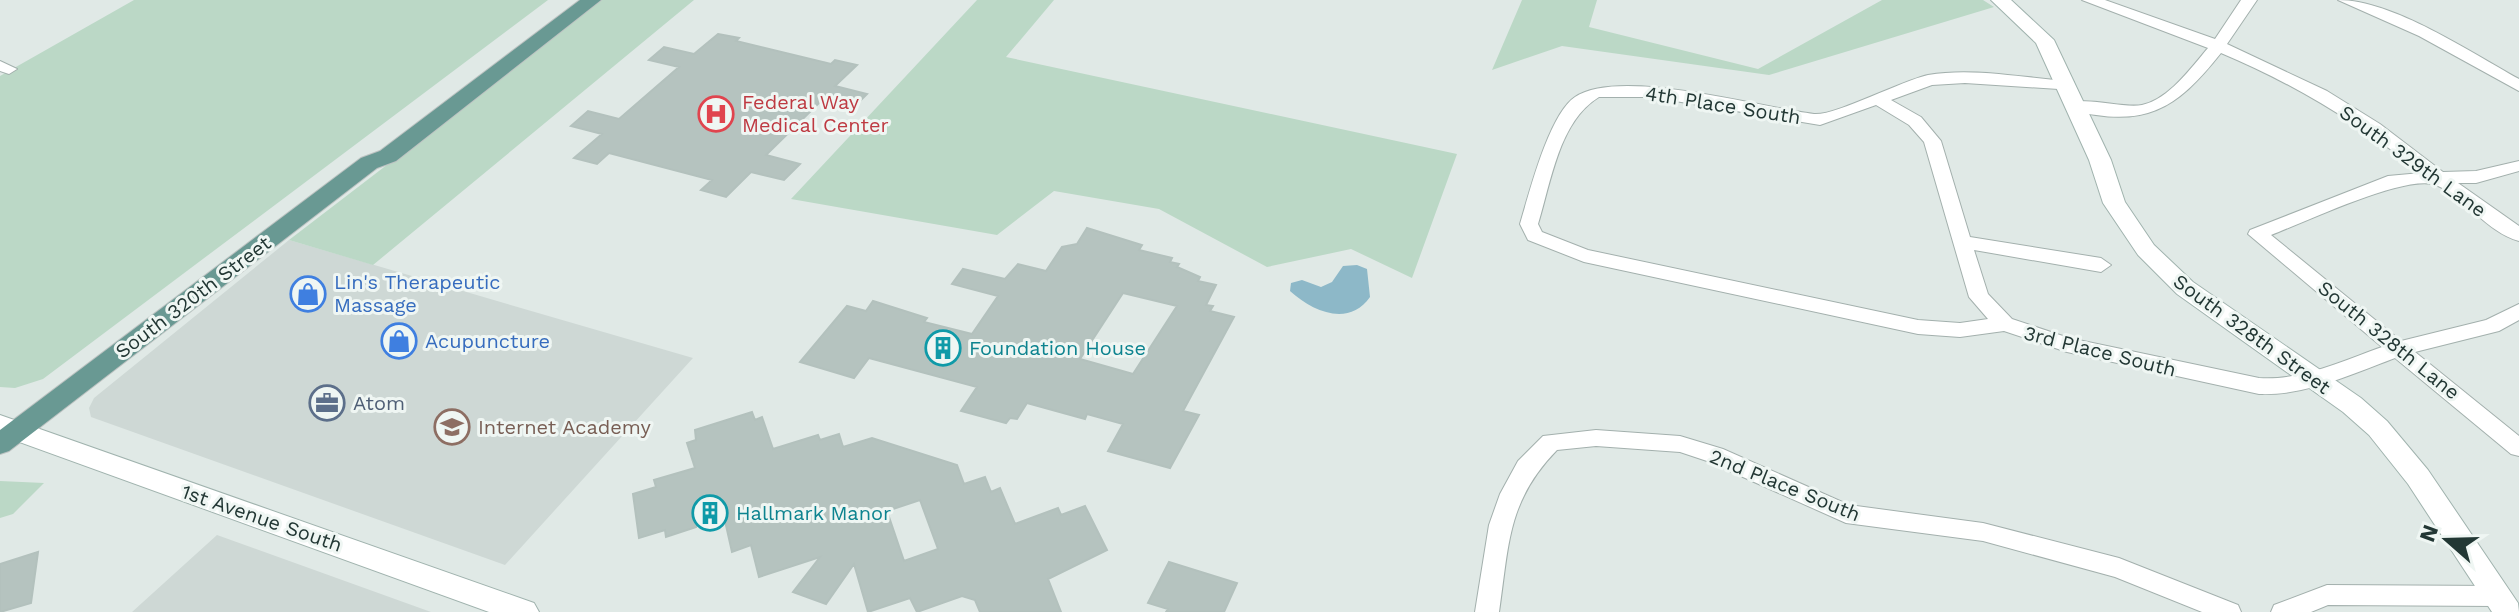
<svg xmlns="http://www.w3.org/2000/svg" width="2519" height="612" viewBox="0 0 2519 612" font-family="'Work Sans',sans-serif">
<style>
.built{fill:#ced8d5}
.green{fill:#bbd8c6}
.water{fill:#8db8c8}
.building{fill:#b5c3bf;stroke:#b3c1bd;stroke-width:2;fill-rule:evenodd}
.lines{fill:none;stroke-linecap:round;stroke-linejoin:round}
.street-casing{stroke:#a3b0ad;stroke-width:2}
.secondary-casing{stroke:#a0b3ae;stroke-width:2}
.primary-casing{stroke:#bdc3c2;stroke-width:2}
.street{fill:#fff;fill-rule:evenodd}
.secondary{fill:#fff;fill-rule:evenodd}
.primary{fill:#699993;fill-rule:evenodd}
.labels{text-anchor:middle;dominant-baseline:central;stroke-width:6;stroke-linejoin:round;paint-order:stroke}
.health-label{font-size:20px;fill:#be3a42;stroke:#eff6f3;text-anchor:start}
.street-label{font-size:20px;fill:#223734;stroke:#eff6f3}
.shop-label{font-size:20px;fill:#366cbe;stroke:#eff6f3;text-anchor:start}
.culture-label{font-size:20px;fill:#0d838f;stroke:#eff6f3;text-anchor:start}
.service-label{font-size:20px;fill:#4e5e75;stroke:#eff6f3;text-anchor:start}
.education-label{font-size:20px;fill:#785e54;stroke:#eff6f3;text-anchor:start}
</style>
<rect width="100%" height="100%" fill="#e0e9e6"/>
<path class="built" d="M289,240L504,303L693,358L505,565L91,417L89,408L94,398Z
M217,535L431,612H132Z"/>
<path class="green" d="M134,0H548L43,379L15,388L0,387V76Z
M602,0H694L373,265L289,240Z
M977,0H1054L1006,57L1457,154L1412,278L1351,249L1267,267L1159,209L1054,191L997,235L791,199Z
M1522,0H1597L1589,27L1758,69L1882,0H1983L1994,7L1769,75L1562,46L1492,70Z
M0,481L44,483L13,514L0,518Z"/>
<path class="water" d="M1357,265L1367,269L1370,297C1349,327 1313,312 1290,291L1291,283L1302,280L1321,287L1332,282L1343,266Z"/>
<path class="building" d="M718,34L739,38L736,41L831,64L835,60L857,65L835,86L867,94L853,108L821,101L766,155L800,164L784,180L751,172L726,197L701,190L712,180L609,153L597,164L574,158L602,134L571,126L588,111L619,119L679,67L649,60L664,47L694,54Z
M1087,228L1142,245L1139,250L1172,258L1170,262L1179,264L1177,267L1200,277L1198,281L1216,285L1206,305L1213,306L1210,311L1234,317L1183,411L1199,415L1170,468L1108,451L1123,424L1087,414L1085,419L1027,403L1017,419L1010,418L1006,423L961,411L977,387L869,358L854,378L800,362L847,306L866,311L873,301L927,318L924,322L972,334L998,296L952,284L963,269L1005,279L1018,264L1046,271L1062,247L1077,244ZM1123,293L1177,306L1133,374L1080,359Z
M752,412L755,420L762,417L773,449L818,435L820,440L839,434L843,447L872,438L957,465L964,484L985,477L991,492L1000,488L1015,524L1058,508L1061,515L1085,506L1107,550L1048,579L1061,612H980L975,600L962,596L917,612L910,598L868,612L854,564L826,604L793,592L820,557L759,577L751,545L732,552L723,512L695,520L696,527L666,537L665,530L639,538L633,494L656,487L654,480L695,468L687,443L696,440L695,430ZM920,500L938,549L904,561L887,511Z
M38,552L31,603L0,612V564Z
M1169,562L1237,583L1224,612H1166L1168,609L1148,603Z"/>
<g class="lines">
<defs>
<path id="street" d="M2082,0H2105L2215,39L2241,0H2257L2227,44L2327,91L2380,124L2443,172L2476,171L2519,161V171L2476,183H2458L2519,226V241C2488,233 2464,197 2436,185C2407,173 2303,223 2271,235L2401,341L2486,320L2519,304V320L2499,331L2415,352L2519,436V456L2511,454L2395,358C2352,374 2306,396 2259,394L2067,352L2004,331L1960,337L1918,334L1584,262L1528,240L1520,224C1529,194 1549,114 1575,97C1620,67 1758,107 1814,114C1835,116 1901,81 1928,75C1973,67 2023,78 2068,81L2074,82V90L1965,83L1932,85L1891,100L1921,117L1941,141L1970,237L2101,258L2111,265L2101,272L1974,250L1988,294L2012,319L2069,338L2259,378C2301,381 2342,361 2382,347L2248,234L2250,230L2388,176L2421,173C2359,123 2295,84 2221,53C2175,111 2145,128 2070,110L2067,106C2080,94 2122,109 2142,105C2169,99 2191,68 2208,48ZM1599,97H1651L1820,125L1876,105L1909,125L1924,142L1969,297L1988,319L1960,323L1918,320L1588,250L1542,232L1538,224C1551,182 1559,121 1599,97Z
M2338,0C2393,0 2470,52 2519,79V91L2419,36Z
M0,61L17,69L9,74L0,71Z
M1596,430L1680,436L1723,449L1849,505L1983,523L2119,558L2238,605L2241,612H2202L2115,577L1983,541L1846,523L1707,461L1680,452L1596,446L1557,450C1507,501 1509,545 1499,612H1475L1489,525L1500,494L1518,461L1543,436Z
M2327,585L2497,586L2506,589L2509,596L2506,603L2497,606L2328,605L2311,612H2271L2274,605Z"/>
<path id="secondary" d="M1991,0H2011L2054,40L2111,160L2125,202L2154,245L2193,282L2361,398L2387,421L2428,470L2518,603L2519,612H2492L2408,484L2369,435L2343,412L2177,294L2138,255L2103,203L2089,160L2036,43Z
M0,415L534,603L539,612H489L0,435Z"/>
<path id="primary" d="M580,0H601L396,161L377,168L9,451L0,454V430L361,158L380,151Z"/>
</defs>
<use href="#street" class="street-casing"/>
<use href="#secondary" class="secondary-casing"/>
<use href="#primary" class="primary-casing"/>
<use href="#street" class="street"/>
<use href="#secondary" class="secondary"/>
<use href="#primary" class="primary"/>
</g>
<defs>
<symbol id="hospital-ring" viewBox="-11 -11 22 22"><circle r="9.5" fill="#eff6f3" stroke="#e0444e" stroke-width="1.5"/><path d="M-5-5h3v3.5h4V-5h3V5h-3V1.5h-4V5h-3Z" fill="#e0444e"/></symbol>
<symbol id="shop-ring" viewBox="-11 -11 22 22"><circle r="9.5" fill="#eff6f3" stroke="#3f7fe0" stroke-width="1.5"/><path d="M-5-2.5h2.3a2.7 3.5 0 0 1 5.4 0H5L5.5 6h-11ZM-1.5-2.5h3a1.5 2.3 0 0 0-3 0Z" fill="#3f7fe0"/></symbol>
<symbol id="building-ring" viewBox="-11 -11 22 22"><circle r="9.5" fill="#eff6f3" stroke="#0f9aa8" stroke-width="1.5"/><path d="M-4-6H4V6H1V3H-1V6H-4ZM-2.5-4.3h1.7v1.8h-1.7ZM.8-4.3h1.7v1.8H.8ZM-2.5-1h1.7V.8h-1.7ZM.8-1h1.7V.8H.8Z" fill="#0f9aa8"/></symbol>
<symbol id="office-ring" viewBox="-11 -11 22 22"><circle r="9.5" fill="#eff6f3" stroke="#5c6f8a" stroke-width="1.5"/><path d="M-6-3h4V-5.5h4V-3h4V5H-6ZM-1-4.5V-3h2v-1.5ZM-6 0V1H6V0Z" fill="#5c6f8a"/></symbol>
<symbol id="school-ring" viewBox="-11 -11 22 22"><circle r="9.5" fill="#eff6f3" stroke="#8d6e63" stroke-width="1.5"/><path d="M0-5L7-2L0 1L-7-2ZM-4 1L0 2.5L4 1V4Q0 6-4 4Z" fill="#8d6e63"/></symbol>
</defs>
<g fill-rule="evenodd">
<use href="#hospital-ring" x="696" y="94" width="40" height="40"/>
<use href="#shop-ring" x="288" y="274" width="40" height="40"/>
<use href="#shop-ring" x="379" y="321" width="40" height="40"/>
<use href="#building-ring" x="923" y="328" width="40" height="40"/>
<use href="#office-ring" x="307" y="383" width="40" height="40"/>
<use href="#school-ring" x="432" y="407" width="40" height="40"/>
<use href="#building-ring" x="690" y="493" width="40" height="40"/>
</g>
<g class="labels">
<g class="health-label">
<text x="742" y="102">Federal Way<tspan x="742" dy="23">Medical Center</tspan></text>
</g>
<g class="street-label">
<text transform="translate(1723 105) rotate(9)">4th Place South</text>
<text transform="translate(2413 161) rotate(36)">South 329th Lane</text>
<text transform="translate(193 297) rotate(-37)">South 320th Street</text>
<text transform="translate(2252 334) rotate(36)">South 328th Street</text>
<text transform="translate(2389 340) rotate(39)">South 328th Lane</text>
<text transform="translate(2100 351) rotate(14)">3rd Place South</text>
<text transform="translate(1785 485) rotate(22)">2nd Place South</text>
<text transform="translate(262 518) rotate(19)">1st Avenue South</text>
</g>
<g class="shop-label">
<text x="334" y="282">Lin's Therapeutic<tspan x="334" dy="23">Massage</tspan></text>
<text x="425" y="341">Acupuncture</text>
</g>
<g class="culture-label">
<text x="969" y="348">Foundation House</text>
<text x="736" y="513">Hallmark Manor</text>
</g>
<g class="service-label">
<text x="353" y="403">Atom</text>
</g>
<g class="education-label">
<text x="478" y="427">Internet Academy</text>
</g>
</g>
<g transform="translate(2447 540) rotate(290)" stroke="#eff6f3" stroke-width="6" paint-order="stroke">
<path d="M0-6L14 30L0 20L-14 30Z" fill="#223734"/>
<text y="-12" font-size="22" font-weight="bold" text-anchor="middle" fill="#223734">N</text>
</g>
</svg>
